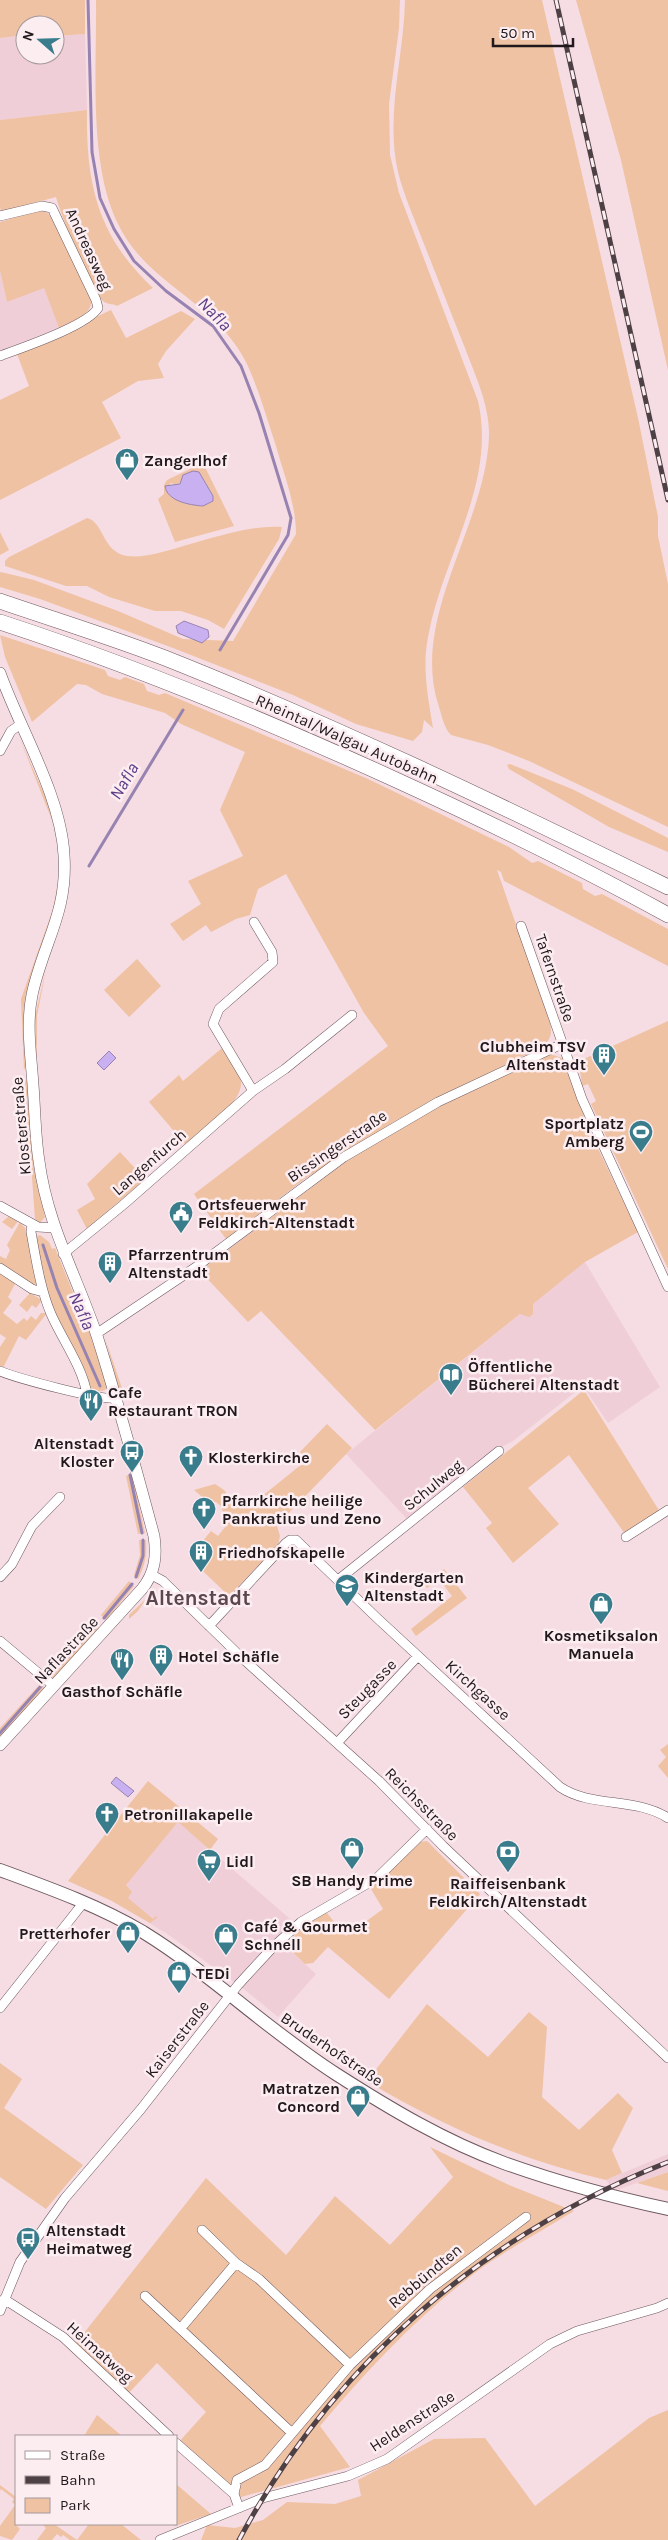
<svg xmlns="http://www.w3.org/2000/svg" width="668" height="2540" viewBox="0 0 668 2540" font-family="Karla,sans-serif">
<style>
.built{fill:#f0ced8}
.green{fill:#efc2a3;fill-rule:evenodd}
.water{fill:#c9b1f1;stroke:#9783b1}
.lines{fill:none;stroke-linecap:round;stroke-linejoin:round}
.stream{stroke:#9783b1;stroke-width:3}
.street-casing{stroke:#6d585e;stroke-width:10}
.secondary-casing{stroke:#6d585e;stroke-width:12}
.primary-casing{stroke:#6d585e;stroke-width:14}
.highway-casing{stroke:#6d585e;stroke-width:16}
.street{stroke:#fff;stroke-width:9}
.secondary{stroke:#fff;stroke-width:11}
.primary{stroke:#fff;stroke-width:12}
.highway{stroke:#fff;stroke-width:15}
.rail-casing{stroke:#4e4145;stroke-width:5}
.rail{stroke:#fcedf1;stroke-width:3;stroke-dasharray:9;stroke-linecap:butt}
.labels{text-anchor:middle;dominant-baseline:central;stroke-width:5;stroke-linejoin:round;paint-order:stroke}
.street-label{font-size:16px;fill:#21181b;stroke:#fcedf1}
.poi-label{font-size:16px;font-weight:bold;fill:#21181b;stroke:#fcedf1;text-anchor:start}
.water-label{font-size:18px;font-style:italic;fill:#5e3d88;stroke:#fcedf1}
.district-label{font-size:21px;font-weight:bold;fill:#5a464c;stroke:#fcedf1}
</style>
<rect width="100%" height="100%" fill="#f6dce3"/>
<path class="built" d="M85,34L87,110L0,120V38L25,35V55H55V36Z
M0,271L7,302L44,287L59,328L0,352Z
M585,1262L660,1387L608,1423L583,1386L513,1441L498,1449L407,1519L346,1454Z
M178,1822L297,1925L280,1941L316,1974L278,2017L245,1990L166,1933L112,1901Z
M668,2154V2172L614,2191L606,2180Z"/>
<path class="green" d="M0,0H85V34L55,36V25H25V35L0,38Z
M96,0H400L399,28L389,104L390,155L399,193L478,401C497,483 442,558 428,637C422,667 428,698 433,728L424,720L422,732L413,741L356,724L293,695L173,648L40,599L0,587V572L5,573L34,580L118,611L183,639L233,641L296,534C296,504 284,475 276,446C267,419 259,390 247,364C240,350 230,336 218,324C184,290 140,270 118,224C88,163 97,68 96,0Z
M405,0H542L638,418L658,517V536L668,584V827L529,761L488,745L451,735C444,728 442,716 439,707C409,618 486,526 489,436C490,406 475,375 465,348C451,313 438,279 424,244C415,220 404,196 398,172C385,115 404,57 405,0Z
M576,0H668V370L621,160Z
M87,110C86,183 97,236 153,288L117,306C113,303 107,305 103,301C89,289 62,217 56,197L1,212L0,207V120Z
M36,211L46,212L52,217L91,298C94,315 72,321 59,328L44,288L7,302L0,271V222Z
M111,310L126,338L181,311L195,319L166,351L158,364L164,378L138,381L102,402L121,438L0,500V400L29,386L17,354Z
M203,463L234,526L175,542L158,499L164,494V485L167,480ZM199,472L213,501L203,506L172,498L170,483L177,485Z
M87,518C104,522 102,552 127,556C145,558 163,552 180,547C214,538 247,525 282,527L279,539L224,629L208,620L181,611H155L109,597L87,586H66L5,566V561L9,557Z
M0,532L9,550L0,555Z
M0,635L105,670L108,676L120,680L125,677L144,684L147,691L159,695L165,693L368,779L509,847L532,863L538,861L582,883L583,889L595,896L602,894L668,929V966L504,881L501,872L497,870L547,1013C551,1026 555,1036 543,1046L397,1120L306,1178L226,1239L194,1194L388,1046L364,1013L286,874L258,889L250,915L236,919L211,932L206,925L183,941L170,924L201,904L188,881L243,856L220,810L245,752L181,724L165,713L102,694L86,685L77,684L32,722L5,657Z
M20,739L45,796L53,823Z
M510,764L572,789L668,838V852L609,827L509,769L507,765Z
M57,888V903L26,997L24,1021L26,1066L24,1070L21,999L53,909Z
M137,959L161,986L129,1017L104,990Z
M46,970L37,1016V1065L35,1016Z
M668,1021V1269L591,1104L596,1101L588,1084L582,1086L580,1070L575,1063Z
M222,1048C228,1058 240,1071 241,1082C243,1104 201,1131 185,1144L149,1102L179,1075L183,1081Z
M550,1054L562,1058L591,1134L638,1232L585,1262L533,1304V1314L529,1317L520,1314L375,1430L261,1311L248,1322L200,1271L348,1160L440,1106Z
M25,1080L27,1081L34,1169L45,1217L39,1224L35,1219Z
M120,1152L145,1179L87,1229L77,1210L95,1199L87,1184Z
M9,1216L19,1220L12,1229L2,1222Z
M20,1222L25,1228L38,1278L37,1284L34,1285L0,1263V1256L6,1259L10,1250L7,1245Z
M40,1235L49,1242L52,1249L55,1248L91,1337L107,1387L105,1390L98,1392L90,1390L61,1330L46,1290L35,1237Z
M0,1272L16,1282L8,1297L12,1301L3,1313L17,1324L24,1318L27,1321L31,1316L36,1320L41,1313H47L26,1340L19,1336L3,1368L0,1366V1347L6,1338L0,1334Z
M30,1293L42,1300L36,1308L32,1305L27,1312L19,1305Z
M105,1338L123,1391V1398L121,1397Z
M584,1390L660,1512L625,1534L569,1455L528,1488L559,1524L513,1563L486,1528L492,1523L463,1487Z
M327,1424L352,1448L283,1519L277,1526L280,1536L278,1545L229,1596L189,1558L211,1531L218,1536L230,1521L223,1514L222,1507L216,1502H208L194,1490L215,1484L224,1490L234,1504L266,1493L307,1460L300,1452Z
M132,1474L145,1533L138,1534L126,1476Z
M139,1540H146C147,1555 145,1566 138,1579L134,1575L140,1555Z
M444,1569L467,1598L416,1636L411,1629L452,1596L439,1579L427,1588L424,1584Z
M129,1581L134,1586L106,1620L101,1615Z
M146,1599L138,1611L129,1619V1615Z
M95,1623L100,1628L54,1679L49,1674Z
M40,1684L45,1688L0,1738V1728Z
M668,1744V1778L658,1766L666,1757L660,1750Z
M148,1781L218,1839L210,1850L178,1822L126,1885L132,1892L128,1898L153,1919L156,1916L158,1917L150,1923L112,1901L68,1881Z
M427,1841L480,1894L389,1999L328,1947L313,1963L305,1964L285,1945L299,1931L326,1912L346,1936L383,1909L371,1889L420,1842Z
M427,2004L488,2057L529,2012L547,2027L542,2097L579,2130L618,2093L633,2108L612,2150L622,2173L606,2180C521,2160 441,2126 367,2081Z
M0,2063L22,2079L4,2108L83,2165L46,2209L0,2177Z
M430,2147L509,2185L574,2211C537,2234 496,2255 462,2283C409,2325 364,2374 320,2426L350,2467L241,2497L223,2486L177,2444L206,2412L157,2363L126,2396L73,2347L206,2178L286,2255L335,2196L390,2245L453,2177Z
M668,2172V2191L637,2183Z
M668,2410V2540H201L207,2525L235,2528L263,2520L287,2502L335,2504L361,2496L358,2480L434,2439L485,2438L535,2506L649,2418Z
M97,2415L122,2436H84Z
M176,2484L211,2514L175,2526L172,2524H176Z
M0,2485L16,2497V2525L20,2529L12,2540L0,2536V2526L15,2505L12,2502L14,2499L1,2489L0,2491Z
M45,2524H54L77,2540L89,2524H121L141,2540H70L63,2535L61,2537L57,2534L52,2540H37L46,2528L43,2525Z"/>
<path class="water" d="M193,471L199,472L213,496V501L203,506C189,505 167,501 165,486L180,484L183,475Z
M184,621L208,630L209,637L202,643L178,633L176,626Z
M109,1051L116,1058L104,1070L97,1063Z
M116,1777L134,1791L128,1797L111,1783Z"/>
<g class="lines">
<path class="stream" d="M88,0L92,152L100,198L114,229L134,261L166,291L213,326L241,366L259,413L291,518L288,535L220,650
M89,866L183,710
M43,1245L57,1288L100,1386
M130,1475L142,1533
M136,1577L143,1556V1540
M104,1618L132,1584
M50,1676L98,1624
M0,1733L42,1685"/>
<defs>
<path id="street" d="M0,216L42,206L52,208L96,300L98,308C87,326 21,348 0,356
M0,751L11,731L21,724
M521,926L582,1099L668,1287
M253,1091L213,1024L219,1009L273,962L272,952L254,922
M0,1206L38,1227L54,1228
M32,1224L31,1232C36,1259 40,1288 51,1314C63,1341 82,1366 87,1394
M63,1254L123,1205L253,1091L285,1069L352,1015
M0,1268L32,1289L43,1292
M96,1334L196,1267L344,1157L438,1102L562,1044
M0,1371C17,1378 100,1401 116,1398
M626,1537L668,1510
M152,1575L163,1581L241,1657L379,1781L443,1846L668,2058
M0,1577L12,1564L32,1526L60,1497
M338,1580L499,1451
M209,1626L286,1543L290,1540H296L377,1618L560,1787C591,1808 636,1797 668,1818
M0,1641L54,1686
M337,1743L418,1656
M0,2008L84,1902
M202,2230L236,2263L259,2279L350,2365
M145,2296L292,2433
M4,2299L63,2337L169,2436
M0,2311L20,2262L65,2198L141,2109L238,1985L273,1947L301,1922L377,1878L427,1829
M181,2328L236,2263
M176,2443L234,2494
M239,2508L234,2494L237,2480L265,2465L350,2365L430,2289L526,2217
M160,2540L263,2498L348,2476L387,2459L550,2344L577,2331L657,2308L668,2303"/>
<path id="secondary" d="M0,673C20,729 61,796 64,855C68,913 43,943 32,995C26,1024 31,1055 33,1085C35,1110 35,1136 39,1161C47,1224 77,1277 97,1336C118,1402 136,1469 154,1536C157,1556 155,1573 142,1589L0,1745"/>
<path id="primary" d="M0,1870C49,1888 97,1905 143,1932C211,1974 269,2031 336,2074C389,2108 444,2141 504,2163C557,2182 612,2197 668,2209"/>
<path id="highway" d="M0,601C55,620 111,637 165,658C336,726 502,806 668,887
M0,622C135,666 265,720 394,779C486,821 579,866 668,915"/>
</defs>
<use href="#street" class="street-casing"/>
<use href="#secondary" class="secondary-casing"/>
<use href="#primary" class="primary-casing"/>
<use href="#highway" class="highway-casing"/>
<use href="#street" class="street"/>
<use href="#secondary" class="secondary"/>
<use href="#primary" class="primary"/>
<use href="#highway" class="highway"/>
<defs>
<path id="rail" d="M556,0L668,500
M239,2540C333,2364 483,2235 668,2162"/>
</defs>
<use href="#rail" class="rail-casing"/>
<use href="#rail" class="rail"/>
</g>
<defs>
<symbol id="shop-pin" viewBox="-11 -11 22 30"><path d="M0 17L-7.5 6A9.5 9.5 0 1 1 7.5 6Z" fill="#397c8c" stroke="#fcedf1"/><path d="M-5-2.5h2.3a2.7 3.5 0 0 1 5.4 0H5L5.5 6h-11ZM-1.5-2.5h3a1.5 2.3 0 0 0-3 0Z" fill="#fff"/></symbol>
<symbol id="building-pin" viewBox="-11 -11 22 30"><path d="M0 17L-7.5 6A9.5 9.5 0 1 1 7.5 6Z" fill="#397c8c" stroke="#fcedf1"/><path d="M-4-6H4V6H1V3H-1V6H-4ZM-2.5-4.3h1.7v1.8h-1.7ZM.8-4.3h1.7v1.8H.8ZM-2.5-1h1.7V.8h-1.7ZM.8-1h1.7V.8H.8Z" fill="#fff"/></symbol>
<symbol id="stadium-pin" viewBox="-11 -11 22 30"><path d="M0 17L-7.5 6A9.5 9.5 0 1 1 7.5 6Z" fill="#397c8c" stroke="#fcedf1"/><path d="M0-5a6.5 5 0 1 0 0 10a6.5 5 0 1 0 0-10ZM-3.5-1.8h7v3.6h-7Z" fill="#fff"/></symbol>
<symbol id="civic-pin" viewBox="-11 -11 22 30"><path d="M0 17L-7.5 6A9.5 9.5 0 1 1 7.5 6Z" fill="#397c8c" stroke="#fcedf1"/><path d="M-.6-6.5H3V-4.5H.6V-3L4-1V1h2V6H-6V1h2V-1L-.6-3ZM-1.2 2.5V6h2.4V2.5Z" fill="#fff"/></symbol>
<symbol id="library-pin" viewBox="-11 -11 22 30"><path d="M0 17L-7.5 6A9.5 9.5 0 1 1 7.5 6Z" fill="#397c8c" stroke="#fcedf1"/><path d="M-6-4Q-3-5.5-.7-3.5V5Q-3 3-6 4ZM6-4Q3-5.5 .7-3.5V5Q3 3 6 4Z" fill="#fff"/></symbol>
<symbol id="restaurant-pin" viewBox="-11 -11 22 30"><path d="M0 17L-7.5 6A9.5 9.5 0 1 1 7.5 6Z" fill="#397c8c" stroke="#fcedf1"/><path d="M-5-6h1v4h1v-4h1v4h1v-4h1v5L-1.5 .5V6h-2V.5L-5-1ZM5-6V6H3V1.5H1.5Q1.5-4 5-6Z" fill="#fff"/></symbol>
<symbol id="bus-pin" viewBox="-11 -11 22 30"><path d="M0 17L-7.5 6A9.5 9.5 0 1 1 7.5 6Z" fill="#397c8c" stroke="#fcedf1"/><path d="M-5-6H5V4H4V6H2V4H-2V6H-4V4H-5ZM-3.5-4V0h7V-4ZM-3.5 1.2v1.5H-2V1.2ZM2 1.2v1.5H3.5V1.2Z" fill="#fff"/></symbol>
<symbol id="church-pin" viewBox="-11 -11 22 30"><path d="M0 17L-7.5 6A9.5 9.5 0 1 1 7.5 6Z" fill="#397c8c" stroke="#fcedf1"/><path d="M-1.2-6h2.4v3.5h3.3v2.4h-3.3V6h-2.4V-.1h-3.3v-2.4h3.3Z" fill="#fff"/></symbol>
<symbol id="school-pin" viewBox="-11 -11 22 30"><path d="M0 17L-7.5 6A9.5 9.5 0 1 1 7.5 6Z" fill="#397c8c" stroke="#fcedf1"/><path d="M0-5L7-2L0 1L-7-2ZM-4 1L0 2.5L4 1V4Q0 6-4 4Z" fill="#fff"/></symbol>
<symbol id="bank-pin" viewBox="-11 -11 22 30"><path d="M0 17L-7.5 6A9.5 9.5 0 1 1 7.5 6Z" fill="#397c8c" stroke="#fcedf1"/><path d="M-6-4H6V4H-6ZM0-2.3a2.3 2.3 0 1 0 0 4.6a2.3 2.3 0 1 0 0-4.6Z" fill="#fff"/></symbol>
<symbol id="supermarket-pin" viewBox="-11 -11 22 30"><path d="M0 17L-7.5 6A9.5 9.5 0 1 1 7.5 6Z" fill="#397c8c" stroke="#fcedf1"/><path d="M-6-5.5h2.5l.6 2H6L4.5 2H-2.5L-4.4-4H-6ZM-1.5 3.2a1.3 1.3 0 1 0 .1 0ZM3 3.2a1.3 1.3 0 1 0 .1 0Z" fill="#fff"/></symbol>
</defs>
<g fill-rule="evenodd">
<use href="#shop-pin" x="113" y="446" width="28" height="38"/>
<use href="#building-pin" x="590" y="1041" width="28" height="38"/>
<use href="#stadium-pin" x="627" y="1118" width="28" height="38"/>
<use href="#civic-pin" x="167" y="1199" width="28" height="38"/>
<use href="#building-pin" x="96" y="1249" width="28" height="38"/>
<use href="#library-pin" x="437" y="1361" width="28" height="38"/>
<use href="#restaurant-pin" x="77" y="1387" width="28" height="38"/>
<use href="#bus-pin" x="118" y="1438" width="28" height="38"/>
<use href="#church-pin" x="177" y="1443" width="28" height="38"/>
<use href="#church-pin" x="190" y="1495" width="28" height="38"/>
<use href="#building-pin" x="187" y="1538" width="28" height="38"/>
<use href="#school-pin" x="333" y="1572" width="28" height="38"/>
<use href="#shop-pin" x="587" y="1590" width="28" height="38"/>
<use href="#building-pin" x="147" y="1642" width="28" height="38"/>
<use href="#restaurant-pin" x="108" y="1646" width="28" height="38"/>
<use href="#church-pin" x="93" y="1800" width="28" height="38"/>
<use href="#shop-pin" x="338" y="1835" width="28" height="38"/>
<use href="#bank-pin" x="494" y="1838" width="28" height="38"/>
<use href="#supermarket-pin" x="195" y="1847" width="28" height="38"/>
<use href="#shop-pin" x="114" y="1919" width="28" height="38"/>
<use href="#shop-pin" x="212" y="1921" width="28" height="38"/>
<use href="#shop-pin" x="165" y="1959" width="28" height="38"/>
<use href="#shop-pin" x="344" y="2083" width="28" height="38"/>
<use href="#bus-pin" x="14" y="2225" width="28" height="38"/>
</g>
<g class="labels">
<g class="street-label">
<text transform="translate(89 249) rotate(65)">Andreasweg</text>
<text transform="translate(347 739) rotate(24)">Rheintal/Walgau Autobahn</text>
<text transform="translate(555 978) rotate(71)">Tafernstraße</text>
<text transform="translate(21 1126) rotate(-95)">Klosterstraße</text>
<text transform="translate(337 1146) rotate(-34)">Bissingerstraße</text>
<text transform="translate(149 1162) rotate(-41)">Langenfurch</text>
<text transform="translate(433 1485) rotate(-39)">Schulweg</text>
<text transform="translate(66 1650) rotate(-47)">Naflastraße</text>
<text transform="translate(367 1689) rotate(-46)">Steugasse</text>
<text transform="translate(478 1690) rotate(42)">Kirchgasse</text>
<text transform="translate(422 1804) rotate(45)">Reichsstraße</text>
<text transform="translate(177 2039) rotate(-52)">Kaiserstraße</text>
<text transform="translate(332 2049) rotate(34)">Bruderhofstraße</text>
<text transform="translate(425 2276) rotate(-40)">Rebbündten</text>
<text transform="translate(100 2352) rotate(42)">Heimatweg</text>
<text transform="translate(412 2421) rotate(-33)">Heldenstraße</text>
</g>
<g class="poi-label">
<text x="144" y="460">Zangerlhof</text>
<text x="586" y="1046" text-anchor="end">Clubheim TSV<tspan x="586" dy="18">Altenstadt</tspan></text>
<text x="624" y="1123" text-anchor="end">Sportplatz<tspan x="624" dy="18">Amberg</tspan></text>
<text x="198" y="1204">Ortsfeuerwehr<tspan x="198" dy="18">Feldkirch-Altenstadt</tspan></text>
<text x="128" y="1254">Pfarrzentrum<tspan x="128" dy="18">Altenstadt</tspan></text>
<text x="468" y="1366">Öffentliche<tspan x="468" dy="18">Bücherei Altenstadt</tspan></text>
<text x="108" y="1392">Cafe<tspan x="108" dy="18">Restaurant TRON</tspan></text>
<text x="114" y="1443" text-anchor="end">Altenstadt<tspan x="114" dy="18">Kloster</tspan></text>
<text x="208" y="1457">Klosterkirche</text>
<text x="222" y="1500">Pfarrkirche heilige<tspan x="222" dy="18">Pankratius und Zeno</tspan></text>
<text x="218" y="1552">Friedhofskapelle</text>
<text x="364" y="1577">Kindergarten<tspan x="364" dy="18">Altenstadt</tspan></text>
<text x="601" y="1635" text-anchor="middle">Kosmetiksalon<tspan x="601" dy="18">Manuela</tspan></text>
<text x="178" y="1656">Hotel Schäfle</text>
<text x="122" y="1691" text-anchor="middle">Gasthof Schäfle</text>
<text x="124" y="1814">Petronillakapelle</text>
<text x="226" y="1861">Lidl</text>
<text x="352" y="1880" text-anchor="middle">SB Handy Prime</text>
<text x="508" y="1883" text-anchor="middle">Raiffeisenbank<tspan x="508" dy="18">Feldkirch/Altenstadt</tspan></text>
<text x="244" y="1926">Café &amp; Gourmet<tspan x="244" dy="18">Schnell</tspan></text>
<text x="110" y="1933" text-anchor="end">Pretterhofer</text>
<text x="196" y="1973">TEDi</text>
<text x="340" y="2088" text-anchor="end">Matratzen<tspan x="340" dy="18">Concord</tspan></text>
<text x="46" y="2230">Altenstadt<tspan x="46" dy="18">Heimatweg</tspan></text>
</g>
<g class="water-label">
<text transform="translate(215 314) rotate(46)">Nafla</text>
<text transform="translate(124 781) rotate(-59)">Nafla</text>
<text transform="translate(82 1311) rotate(66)">Nafla</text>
</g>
<g class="district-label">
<text x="198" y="1598">Altenstadt</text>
</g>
</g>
<rect x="15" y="2435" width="162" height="90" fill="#fcedf1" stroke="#a4989b"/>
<rect x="25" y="2451" width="25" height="8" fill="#ffffff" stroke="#a4989b"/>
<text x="60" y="2460" font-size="15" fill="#21181b">Straße</text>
<rect x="25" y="2476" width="25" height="8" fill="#4e4145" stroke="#a4989b"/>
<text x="60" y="2485" font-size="15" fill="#21181b">Bahn</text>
<rect x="25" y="2498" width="25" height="15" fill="#efc2a3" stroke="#a4989b"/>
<text x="60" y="2510" font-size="15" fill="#21181b">Park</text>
<g transform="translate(40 40) rotate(290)"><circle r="24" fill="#fcedf1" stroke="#a4989b"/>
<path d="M0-4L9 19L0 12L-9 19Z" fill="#397c8c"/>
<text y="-8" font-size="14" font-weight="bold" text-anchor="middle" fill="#21181b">N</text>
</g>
<path d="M493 38v8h80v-8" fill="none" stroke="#21181b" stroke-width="2.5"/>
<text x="500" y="38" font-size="15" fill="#21181b" stroke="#fcedf1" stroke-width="4" paint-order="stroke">50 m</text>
</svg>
